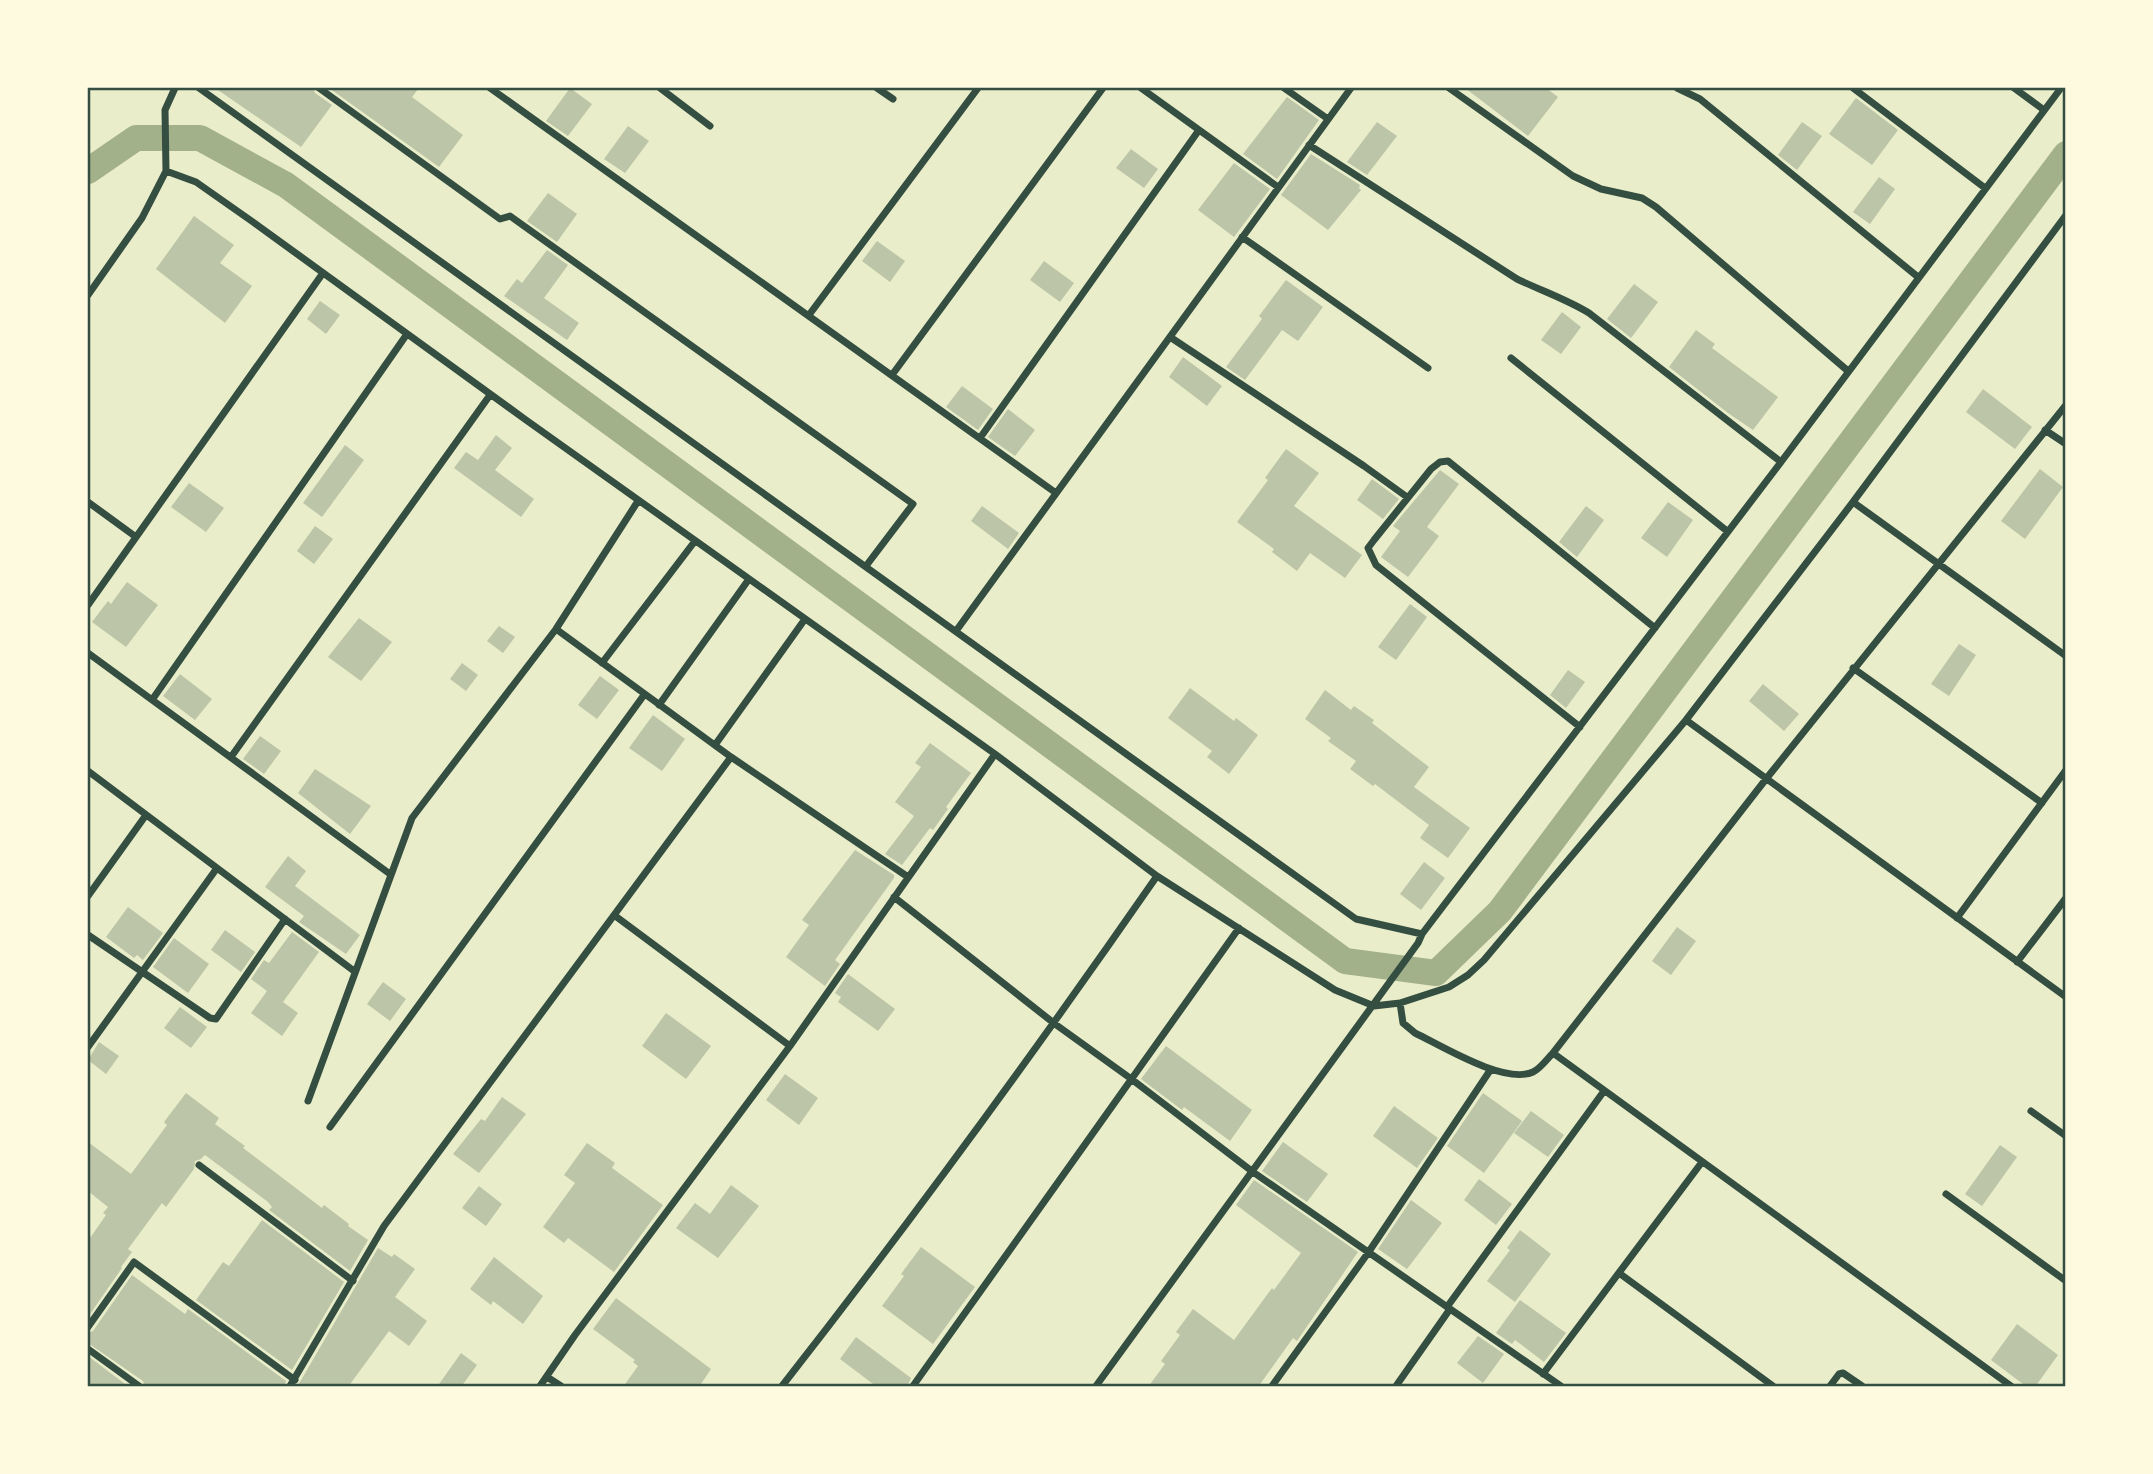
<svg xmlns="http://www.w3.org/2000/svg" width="2153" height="1474" viewBox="0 0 2153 1474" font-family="'Nunito Sans',sans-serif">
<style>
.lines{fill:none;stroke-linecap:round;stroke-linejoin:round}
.canal{stroke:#a3b18a;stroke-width:26}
.building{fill:#bcc5a7}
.minor{stroke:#344e41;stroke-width:7}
.neatline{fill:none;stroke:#344e41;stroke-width:2.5}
</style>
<rect width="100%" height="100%" fill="#e9edc9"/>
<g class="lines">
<path class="canal" d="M88,171L136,138H200L286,185L1345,961L1436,973L1500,911L2066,154"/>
</g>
<path class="building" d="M215,88H313L315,93L332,105L301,147Z
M329,88H419L412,97L463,135L439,167Z
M570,88L592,104L568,136L546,121Z
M1465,88H1546L1558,97L1528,136Z
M1287,97L1319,120L1277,179L1243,154Z
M1856,98L1898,130L1872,165L1829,134Z
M1377,122L1397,136L1367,175L1347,162Z
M1802,122L1822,136L1797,170L1778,155Z
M628,126L649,141L625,173L604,159Z
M1131,149L1158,169L1144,188L1116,168Z
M1311,154L1360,185L1359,188L1361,190L1328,230L1281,195Z
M1234,163L1270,189L1234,237L1198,210Z
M1879,177L1895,189L1870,224L1853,212Z
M548,193L577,214L557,242L527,221Z
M194,216L234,245L220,263L252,286L225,323L156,269Z
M877,241L905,261L890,282L862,261Z
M547,250L568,265L544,298L579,323L567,340L504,296L517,279L522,283Z
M1044,261L1074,283L1060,302L1030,280Z
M1286,280L1323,307L1298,341L1282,330L1245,380L1226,367L1262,319L1259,316Z
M1634,284L1658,302L1631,338L1607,319Z
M320,301L340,315L326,334L307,319Z
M1562,312L1581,327L1561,354L1541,340Z
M1696,330L1715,344L1712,348L1778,397L1753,430L1728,413L1669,367Z
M1183,357L1222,386L1207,406L1169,377Z
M962,386L993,409L978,430L946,407Z
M1983,389L2032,427L2015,449L1966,412Z
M1008,409L1035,430L1015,456L988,437Z
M496,435L512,448L495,470L534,499L521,517L454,468L466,452L478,460Z
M345,445L364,460L322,517L303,503Z
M1286,449L1319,473L1294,506L1362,555L1345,578L1310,553L1297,571L1272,552L1274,549L1237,522L1268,480L1265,478Z
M2040,469L2063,487L2025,539L2001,521Z
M1440,470L1459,484L1427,527L1439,536L1408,577L1381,557L1400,531L1393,526Z
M1372,479L1399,499L1383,519L1357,500Z
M189,483L224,508L206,532L171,507Z
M1668,502L1693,520L1667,557L1641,538Z
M982,506L1019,533L1008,549L971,521Z
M1586,506L1604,520L1577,557L1559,542Z
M315,526L333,539L314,564L297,551Z
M127,582L158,605L126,647L92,622L108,601L111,604Z
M1410,604L1427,617L1396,660L1378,647Z
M359,618L392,642L361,681L328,657Z
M499,626L515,637L503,653L487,641Z
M1959,644L1976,655L1949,696L1931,684Z
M462,663L478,675L466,691L450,679Z
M1568,670L1585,682L1566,708L1550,695Z
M180,674L212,699L195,720L163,696Z
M600,676L619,690L597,719L578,705Z
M1763,684L1799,714L1784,731L1749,701Z
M1190,688L1234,721L1236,718L1258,735L1229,774L1207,757L1212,751L1168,718Z
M1325,690L1351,710L1354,706L1374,720L1372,723L1429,767L1414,787L1470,828L1448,858L1420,838L1429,825L1375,784L1373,786L1350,769L1356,761L1328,741L1331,738L1305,719Z
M653,715L685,739L662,771L629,748Z
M260,736L281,751L264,774L243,759Z
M930,743L971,773L946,807L948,809L933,830L930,828L902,865L885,854L914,816L895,802L921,767L915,763Z
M315,769L371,806L350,834L298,793Z
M855,850L894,875V878L835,960L840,964L825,986L786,957L809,925L802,920Z
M288,856L306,871L295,886L360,935L346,954L299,922L304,916L265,887Z
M1424,862L1445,878L1421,910L1400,894Z
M128,907L163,933L143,960L137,955L134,958L106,937Z
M1677,927L1696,941L1671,975L1652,961Z
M225,930L255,952L241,972L211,950Z
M292,932L319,952L283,1002L298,1013L282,1036L251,1013L267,991L251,979L264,960L269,963Z
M174,938L209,964L188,993L153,967Z
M848,974L895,1009L878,1031L838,1002L841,997L835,993Z
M383,982L406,999L390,1021L367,1004Z
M180,1007L207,1027L191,1048L164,1028Z
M666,1013L711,1046L686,1079L642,1046Z
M99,1042L119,1056L106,1074L88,1060Z
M1166,1046L1252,1110L1230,1141L1184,1107L1182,1110L1141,1079Z
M785,1074L818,1098L799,1125L766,1100Z
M186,1093L219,1118L215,1124L245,1146L243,1148L322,1208L324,1205L349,1224L348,1226L368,1240L350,1271L269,1210L272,1207L268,1202L205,1155L201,1159L195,1161L194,1169L166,1207L162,1203L128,1249L132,1252L121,1267L122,1268L88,1317V1241L106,1215L103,1213L108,1207L88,1191V1142L131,1174L167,1125L164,1122Z
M1483,1093L1522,1121L1484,1173L1447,1146Z
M502,1097L526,1114L479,1173L453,1154L481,1119L485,1121Z
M1394,1106L1438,1138L1417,1168L1373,1136Z
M1531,1111L1564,1135L1548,1157L1514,1133Z
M1283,1142L1328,1174L1307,1202L1262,1171Z
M587,1143L615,1163L612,1168L663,1205L614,1272L568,1238L564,1243L543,1227L575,1183L564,1175Z
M2000,1145L2017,1157L1982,1206L1965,1194Z
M1479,1179L1512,1204L1496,1225L1464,1200Z
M1254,1180L1358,1252L1297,1341L1293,1338L1258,1387H1148L1165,1364L1161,1361L1180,1335L1176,1332L1193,1309L1234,1340L1272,1288L1274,1290L1301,1253L1236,1205Z
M731,1185L759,1206L718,1258L676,1228L695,1203L710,1214Z
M479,1186L502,1204L486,1226L462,1208Z
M1411,1200L1442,1223L1407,1269L1378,1249Z
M262,1220L344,1282L292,1370L196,1300L223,1262L229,1266Z
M1520,1230L1551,1254L1515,1302L1487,1281L1510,1250L1507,1248Z
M921,1247L975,1287L933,1344L882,1306L904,1276L901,1274Z
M378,1248L392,1257L394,1254L415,1269L395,1297L427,1321L409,1346L389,1331L348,1387H297Z
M494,1257L543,1296L523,1324L493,1301L491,1305L470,1289Z
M132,1275L185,1314L188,1309L286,1381L284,1387H145L143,1381L88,1343V1333L93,1331Z
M616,1298L711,1369L699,1387H623L638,1366L633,1362L635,1360L593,1329Z
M1520,1300L1566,1333L1544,1362L1515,1340L1512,1344L1496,1333Z
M2017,1324L2058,1355L2035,1387H2027L1991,1360Z
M1478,1336L1504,1354L1483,1383L1457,1363Z
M856,1337L911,1378L907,1387H877L840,1359Z
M461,1353L477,1365L461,1387H437Z
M88,1356L129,1387H88Z"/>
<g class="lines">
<path class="minor" d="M199,88L1356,919L1422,934
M319,88L500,219L510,216L913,504L866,566
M490,88L1056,493
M660,88L710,126
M877,88L893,99
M1141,88L1278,187
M1284,88L1328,119
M1449,88L1573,176L1601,189L1642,198L1656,207L1848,371
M1677,88L1700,99L1918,277
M1853,88L1985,188
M2014,88L2044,110
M1309,145L1517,279C1542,291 1566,299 1589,313L1781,462
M166,171L196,182L253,222L526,420L995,754L1157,876L1335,990L1374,1006L1400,1003L1449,987L1468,975L1484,960L1686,720L1853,502L2066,215
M1242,237L1428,368
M88,295L142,218L166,171L165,110L175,88
M809,315L978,88
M1170,337L1364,466L1407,497
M1511,358L1727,531
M892,375L1103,88
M2045,430L2066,444
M980,438L1199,130
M88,502L136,537
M1853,502L2066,656
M88,605L323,273
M556,629L731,757L908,877
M956,631L1351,88
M88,653L390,874
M602,663L695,541
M1853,668L2042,803
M152,700L407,334
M659,705L749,579
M1686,720L2066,997
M1580,727L1376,565L1368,548L1374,540L1431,469L1440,462L1448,461L1655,628
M715,745L805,619
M231,757L490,395
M88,771L354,971
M88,896L146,815
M894,897L1055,1024L1130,1078L1253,1172L1561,1386
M614,915L790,1046
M1957,918L2066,770
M88,935L210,1018L216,1019L285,919
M2017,962L2066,898
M1400,1003L1403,1023L1415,1033C1442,1046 1505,1085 1533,1072C1540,1069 1547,1059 1553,1053L1766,779L2066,405
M88,1047L217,868
M1553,1053L2011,1386
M308,1101L412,818L556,629L638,501
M2031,1111L2066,1136
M330,1127L644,695
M199,1165L353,1281
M1946,1194L2066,1281
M1619,1273L1773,1386
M1447,1307L1604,1091
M88,1327L134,1262L295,1380
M88,1349L139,1386
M1543,1374L1702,1162
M547,1377L561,1386
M290,1386L384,1226L731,757
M540,1386L575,1335L790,1046L995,754
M782,1386C912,1220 1037,1049 1157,876
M913,1386L1239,928
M1096,1386L1418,943L1422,934L1781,462L2061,88
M1272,1386L1368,1253L1491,1069
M1396,1386L1450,1309
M1830,1386L1839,1374L1843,1373L1862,1386"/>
</g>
<rect width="2153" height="1474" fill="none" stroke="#fefae0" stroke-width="178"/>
<rect x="89" y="89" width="1975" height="1296" class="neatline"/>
</svg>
